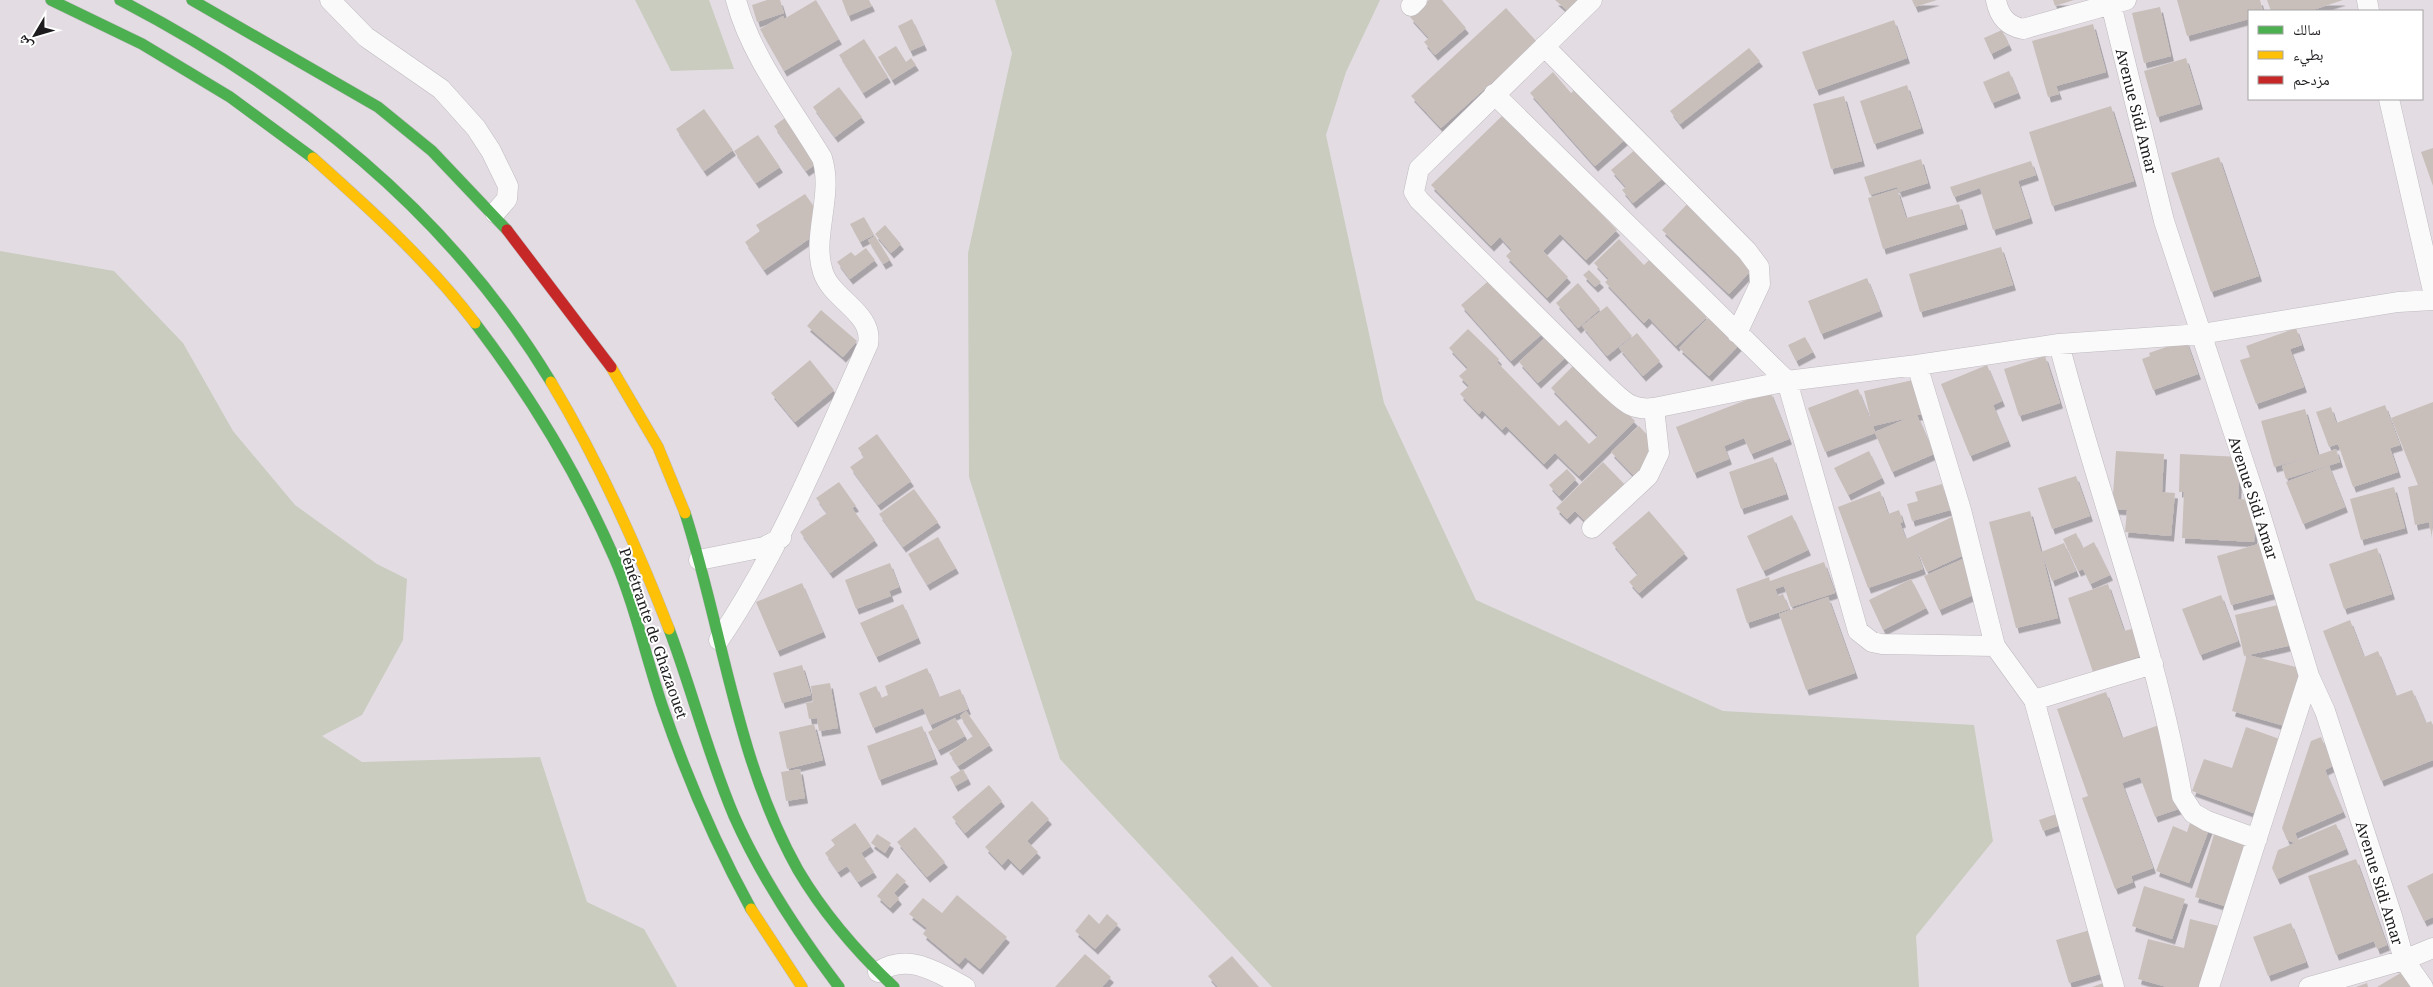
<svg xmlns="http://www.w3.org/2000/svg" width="2433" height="987" viewBox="0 0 2433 987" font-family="'Noto Serif','Noto Naskh Arabic',serif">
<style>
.green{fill:#c9ccbf}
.building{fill:#c8bfbb;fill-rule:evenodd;filter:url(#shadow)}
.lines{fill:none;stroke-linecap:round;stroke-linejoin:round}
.street-casing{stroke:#bebabe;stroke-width:21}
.fast-casing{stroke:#bebabe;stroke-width:12}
.slow-casing{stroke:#bebabe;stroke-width:12}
.jam-casing{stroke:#bebabe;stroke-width:12}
.street{stroke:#fbfafb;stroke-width:20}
.fast{stroke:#4caf50;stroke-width:11}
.slow{stroke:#ffc107;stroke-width:11}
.jam{stroke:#c62828;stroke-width:11}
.labels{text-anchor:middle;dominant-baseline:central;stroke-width:4;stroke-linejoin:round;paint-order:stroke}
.street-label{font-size:15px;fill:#1e1b1f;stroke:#fff}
</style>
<defs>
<filter id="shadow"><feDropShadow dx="3" dy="5.5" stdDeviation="0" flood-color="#0004"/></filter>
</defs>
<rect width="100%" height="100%" fill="#e3dde3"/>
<path class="green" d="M635,0H709L734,69L671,71Z
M995,0H1380L1346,72L1326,135L1384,403L1476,600L1723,711L1974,725L1993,841L1916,936L1919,987H1272L1060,759L969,477L968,253L1012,53Z
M0,251L114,271L183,343L233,431L295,505L377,564L407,579L403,640L362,715L322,736L362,762L540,757L587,902L644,929L677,987H0Z"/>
<path class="building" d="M767,0H780L784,13L757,22L752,5Z
M816,0L839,39L784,71L760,29L783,16L784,19Z
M842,0H869L872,6L848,16Z
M1429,0H1442L1466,28L1435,55L1424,42L1429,38L1410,17Z
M1555,0H1580L1569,12Z
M1912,0H1937L1915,7Z
M2053,0H2074L2055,6Z
M2177,0H2260L2263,11H2249V19L2187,36Z
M2267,0H2343L2310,11H2271Z
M2160,7L2171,56L2144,63L2132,13Z
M1506,8L1537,42L1441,128L1411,96Z
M912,19L924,45L910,51L898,26Z
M1894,20L1907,58L1816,90L1802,52Z
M2093,24L2106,72L2056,86L2059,94L2048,97L2032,41Z
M2002,30L2009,45L1991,54L1984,38Z
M864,39L888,77L863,93L839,55Z
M896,46L906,62L911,58L916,65L892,80L878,57Z
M1749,48L1760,61L1680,124L1670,111Z
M2186,58L2200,104L2157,117L2144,71Z
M2009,71L2018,93L1992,103L1983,82Z
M1553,72L1571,93L1582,83L1629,136L1595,166L1530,93Z
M1907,85L1921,128L1874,144L1860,101Z
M839,87L862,117L835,137L813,107Z
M1844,96L1862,161L1831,169L1813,104Z
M2111,106L2134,181L2052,206L2029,132Z
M704,109L733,150L704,171L676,129Z
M1504,114L1617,230L1586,260L1560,234L1543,251L1568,277L1547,298L1506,256L1512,250L1500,237L1491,246L1431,185Z
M789,115L820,161L806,171L774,126Z
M758,135L780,167L756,183L734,151Z
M1643,143L1669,173L1633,203L1622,190L1626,187L1611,170Z
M2433,148V186L2421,152Z
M2219,157L2259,276L2211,292L2171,173Z
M1921,159L1928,183L1899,192L1897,187L1870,195L1864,177Z
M2031,161L2036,175L2018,181L2030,218L1993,230L1980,188L1954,197L1950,187Z
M1897,189L1906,218L1959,204L1965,224L1883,249L1868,198Z
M805,194L820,215L819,232L764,270L745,242L760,231L756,225Z
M1694,197L1760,261L1729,294L1662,230Z
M864,217L874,235L860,242L850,224Z
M885,225L901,244L891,253L875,234Z
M875,236L890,260L883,264L868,240Z
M1619,239L1644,265L1651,258L1707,317L1676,346L1649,318L1644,323L1605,282L1609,279L1594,263Z
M2001,247L2013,285L1920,312L1909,274Z
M866,248L875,260L850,279L837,262L851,252L855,256Z
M1589,270L1601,282L1595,287L1583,275Z
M1493,277L1542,334L1511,361L1461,305Z
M1867,278L1880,311L1821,334L1808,301Z
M1578,283L1600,309L1578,328L1556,303Z
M1607,306L1632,336L1607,356L1582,326Z
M821,310L857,341L843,357L807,326Z
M1709,317L1739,345L1709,376L1679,348Z
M2296,328L2302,345L2290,349L2304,387L2256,404L2240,360L2250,357L2246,346Z
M1468,329L1499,359L1497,362L1559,426L1566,420L1589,444L1598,436L1551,388L1577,362L1635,421L1579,476L1555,453L1544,464L1506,426L1502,430L1482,410L1479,414L1460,394L1469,386L1459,376L1468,368L1449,348Z
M1637,333L1660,361L1643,376L1619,348Z
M1547,336L1566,357L1538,383L1519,362Z
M1805,337L1813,352L1796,361L1788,345Z
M2186,340L2198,374L2153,390L2142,359L2150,356L2149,353Z
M2045,356L2060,403L2019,416L2004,369Z
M810,360L834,390L795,422L771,393Z
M1987,365L2002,401L1993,405L2008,441L1970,456L1941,384Z
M1913,380L1921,415H1917L1934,454L1892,472L1875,433L1825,452L1808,408L1858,389L1871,421L1864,391ZM1908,418L1875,432L1873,426Z
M1770,391L1789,439L1751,454L1744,438L1724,446L1729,459L1694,473L1676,427Z
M2433,402V482L2428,484L2433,483L2432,538L2429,522L2415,525L2408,487L2418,485L2391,418Z
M2385,405L2400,445L2390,448L2398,472L2353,487L2338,444L2329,447L2316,412L2331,407L2336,423Z
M2305,409L2318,455L2336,449L2340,462L2286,479L2282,466L2310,457L2274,467L2261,421Z
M1639,426L1664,453L1637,479L1611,452Z
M877,434L911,481L878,505L850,467L864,457L858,448Z
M1869,451L1882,478L1848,495L1834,468Z
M2116,451L2164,454L2162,492L2175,493L2171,536L2125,532L2127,510L2112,509Z
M2180,454L2240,457L2238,499L2256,500L2254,542L2182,538L2184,492H2179Z
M1773,457L1786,494L1741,509L1729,472Z
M1603,462L1630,490L1592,528L1575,511L1567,519L1556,508Z
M2329,466L2345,507L2303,524L2286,482Z
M1567,469L1576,479L1559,496L1549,485Z
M2076,476L2090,516L2052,529L2038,488Z
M839,482L856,506L852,508L875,540L830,573L800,532L827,513L816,498Z
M1942,484L1950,510L1912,521L1907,504L1918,501L1915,492Z
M2394,487L2405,528L2361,540L2350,499Z
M914,489L938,522L903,547L879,514Z
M1880,491L1888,514L1899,510L1903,522L1900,523L1906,539L1956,515L1973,551L1927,572L1914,544L1923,569L1868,588L1838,507Z
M1649,511L1685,553L1639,593L1629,582L1638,574L1612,543Z
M2030,511L2041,552L2064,543L2076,571L2052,581L2042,554L2058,618L2016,628L1989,522Z
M1792,515L1808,550L1763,571L1747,536Z
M2076,533L2083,548L2094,542L2110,575L2090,584L2083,569L2078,571L2063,539Z
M938,537L956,568L927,585L908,554Z
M2262,543L2276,593L2231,605L2217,556Z
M2377,548L2392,594L2344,609L2329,564Z
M1965,558L1980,592L1939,610L1924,576Z
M1824,562L1835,593L1791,607L1784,586L1775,589L1778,596L1783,594L1789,609L1747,623L1736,589L1769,577L1770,581Z
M890,563L899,587L889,591L891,596L856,609L845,580Z
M1911,579L1926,608L1883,630L1869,600Z
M802,583L823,632L777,651L756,602Z
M2108,584L2124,631L2135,628L2144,655L2093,672L2068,598Z
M2221,595L2238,641L2200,655L2182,609Z
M1828,597L1855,673L1806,690L1779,614Z
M903,604L918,638L876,657L860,623Z
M2282,604L2292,645L2248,655L2304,669L2288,727L2232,711L2247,655L2244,656L2235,615Z
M2350,620L2364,657L2378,651L2396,696L2412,690L2426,723L2431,721L2433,725V760L2381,781L2323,631Z
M802,665L811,695L782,703L773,673Z
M927,668L939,697L960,689L968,709L930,725L923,708L873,728L859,693L876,686L881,698L888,695L885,686Z
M830,683L838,728L819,731L817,718L809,719L806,703L813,702L811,686Z
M2106,692L2122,738L2162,724L2190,805L2155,817L2140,777L2122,783L2153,868L2131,876L2133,882L2115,889L2082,798L2088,796L2057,709Z
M966,711L990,745L958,766L949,753L973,736L960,716Z
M955,718L965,736L938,750L928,732Z
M814,724L823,760L787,769L779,732Z
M922,726L935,759L879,780L867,746Z
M2246,727L2285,741L2259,815L2192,791L2204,759L2232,768Z
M2321,737L2333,766L2325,770L2343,812L2295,833L2298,840L2336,824L2346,849L2277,879L2272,868L2278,850L2295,843L2287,840L2282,828L2311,741Z
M800,769L805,798L786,801L781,772Z
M963,769L968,779L955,786L950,777Z
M989,785L1002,801L965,833L952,817Z
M1032,801L1049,819L1027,841L1038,852L1020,870L1008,858L1002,865L985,847Z
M2059,813L2063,824L2043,831L2039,820Z
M2192,817L2211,824L2189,883L2156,871L2173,826L2187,832Z
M855,823L871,846L861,853L874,872L858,882L847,866L838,872L825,853L835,845L831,840Z
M915,827L945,862L927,877L897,842Z
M2216,828L2253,840L2231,908L2195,897Z
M877,834L891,843L885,853L871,843Z
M2356,859L2387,945L2377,949L2374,941L2336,955L2308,876Z
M897,873L906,881L894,893L899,899L890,908L877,896Z
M2433,873V917L2424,921L2407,886Z
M2144,886L2185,899L2172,939L2132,926Z
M957,895L1007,937L980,969L965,957L959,964L923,934L927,928L909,914L923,898L942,913Z
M1089,914L1099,924L1107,914L1118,924L1095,949L1075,931Z
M2190,919L2227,928L2213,987H2167L2138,979L2148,939L2184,948Z
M2291,923L2306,962L2268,976L2253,937Z
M2090,930L2103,973L2069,983L2056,940Z
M1085,954L1111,977L1102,987H1055Z
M1232,956L1259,987H1218L1208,976Z
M2409,968L2421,987H2377Z
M2106,982L2108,987H2092Z
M2367,983L2368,987H2356Z"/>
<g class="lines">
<defs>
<path id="street" d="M330,0L366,37L441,89L476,128L491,151L508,186L507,199L495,213
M1592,0L1419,169L1414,192L1419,200L1606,385C1623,400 1630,411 1654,408L1787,381L1917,365L2059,344L2201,334L2398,302L2433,300
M1996,0C1999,16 2007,26 2023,29L2126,0
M2110,0L2164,221L2255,497L2309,676L2325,711L2392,916L2404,960L2423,987
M2367,0L2369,11
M1411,6L1417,0
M1544,46L1747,251L1759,267L1760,284L1737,333
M1494,94L1787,381L1858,631L1872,642L1882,644L1995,646L2034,700L2114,987
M2389,99L2433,291
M2059,344C2098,495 2155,642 2182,796L2193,813L2207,821L2257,839
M1917,365L1961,510L1995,646
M1592,528L1648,476L1659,453L1654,408
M699,560L764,547L781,538
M719,640C782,546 822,446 868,344C874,313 832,300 823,272C811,237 834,195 822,158C792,108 751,57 736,0
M2034,700L2153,664
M878,972C908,952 937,972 965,987
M2209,987L2309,676
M2309,987L2404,960L2433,948"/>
<path id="fast" d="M51,0L142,44L230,97L313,158
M120,0C296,92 447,210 551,382
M192,0L378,107L432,151L507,230
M475,323C532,398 576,471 614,557C635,605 646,658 663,708C687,778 716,845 751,909
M685,513C723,631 736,760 798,870C824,914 857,952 894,987
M669,629C692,690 708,755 734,816C761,877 798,933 839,987"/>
<path id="slow" d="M313,158C371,210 428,261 475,323
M611,367L658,447L685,513
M551,382C598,460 636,544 669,629
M751,909L802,987"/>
<path id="jam" d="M507,230L611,367"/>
</defs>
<use href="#street" class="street-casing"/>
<use href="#fast" class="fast-casing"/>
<use href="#slow" class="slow-casing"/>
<use href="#jam" class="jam-casing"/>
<use href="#street" class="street"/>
<use href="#fast" class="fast"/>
<use href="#slow" class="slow"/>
<use href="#jam" class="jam"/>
</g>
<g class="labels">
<g class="street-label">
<text transform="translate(2137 111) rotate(76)">Avenue Sidi Amar</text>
<text transform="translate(2254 498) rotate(72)">Avenue Sidi Amar</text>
<text transform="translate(654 633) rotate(71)">Pénétrante de Ghazaouet</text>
<text transform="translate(2380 883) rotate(73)">Avenue Sidi Amar</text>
</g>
</g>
<rect x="2248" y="10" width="175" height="90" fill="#ffffff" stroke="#a5a4a5"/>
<rect x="2258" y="26" width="25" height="8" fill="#4caf50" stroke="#a5a4a5"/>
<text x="2293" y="35" font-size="15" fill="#1e1b1f">سالك</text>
<rect x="2258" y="51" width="25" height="8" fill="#ffc107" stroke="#a5a4a5"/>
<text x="2293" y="60" font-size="15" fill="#1e1b1f">بطيء</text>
<rect x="2258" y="76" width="25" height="8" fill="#c62828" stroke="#a5a4a5"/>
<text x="2293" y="85" font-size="15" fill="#1e1b1f">مزدحم</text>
<g transform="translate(35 35) rotate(232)" stroke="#ffffff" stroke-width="4" paint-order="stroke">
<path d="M0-4L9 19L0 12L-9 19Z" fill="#1e1b1f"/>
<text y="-8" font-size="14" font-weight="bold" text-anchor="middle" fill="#1e1b1f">ش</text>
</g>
</svg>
